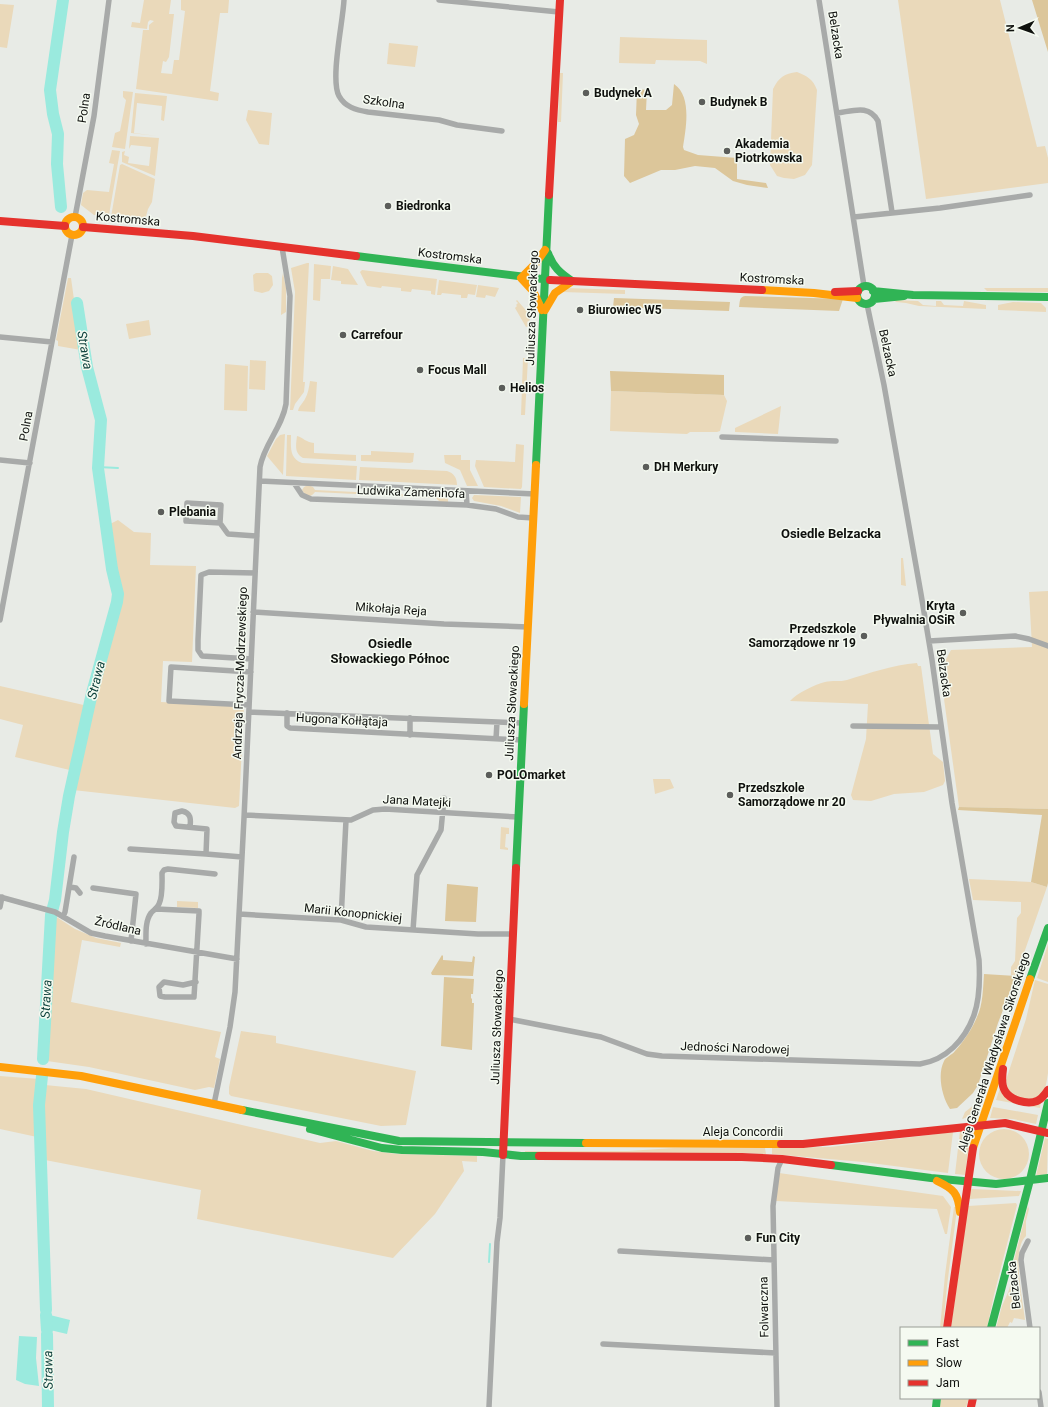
<svg xmlns="http://www.w3.org/2000/svg" width="1048" height="1407" viewBox="0 0 1048 1407" font-family="Roboto,sans-serif">
<style>
.green{fill:#ead9ba}
.forest{fill:#dcc69a}
.water{fill:#9aeade}
.lines{fill:none;stroke-linecap:round;stroke-linejoin:round}
.stream{stroke:#9aeade;stroke-width:2}
.river{stroke:#9aeade;stroke-width:12}
.street{stroke:#a8aaa9;stroke-width:5.5}
.fast{stroke:#30b455;stroke-width:8}
.slow{stroke:#ff9f0a;stroke-width:8}
.jam{stroke:#e5322d;stroke-width:8}
.poi-dot{fill:#5b5d5a;stroke:#f5faf1;stroke-width:1.5}
.labels{text-anchor:middle;dominant-baseline:central;stroke-width:3;stroke-linejoin:round;paint-order:stroke}
.street-label{font-size:12px;fill:#0f110e;stroke:#f5faf1}
.poi-label{font-size:12px;font-weight:bold;fill:#0f110e;stroke:#f5faf1;text-anchor:start}
.water-label{font-size:13px;font-style:italic;fill:#134640;stroke:#f5faf1}
.neighbourhood-label{font-size:13px;font-weight:bold;fill:#0f110e;stroke:#f5faf1}
</style>
<rect width="100%" height="100%" fill="#e8ebe6"/>
<path class="green" d="M144,0H171L169,14H174L169,57L166,62L163,61L161,73L172,74L174,60H179L185,11L181,10V0H229L228,13H220L210,91L219,93L218,101L136,89L143,30H149V25L154,21L150,20L148,22L147,29L131,27L132,22L140,23Z
M898,0H1000L1037,147L1045,146L1048,158V183L926,199Z
M0,4L14,5L7,48L0,47Z
M620,37L707,40V64L700,61L656,60L655,64L619,63Z
M389,43L418,46L415,67L387,64Z
M797,72C807,76 813,79 817,90L812,165L805,175L794,179L784,178L777,176L770,165L773,89C779,77 784,74 797,72Z
M560,73H563L561,122H558Z
M123,91L133,92L125,149L112,147L115,133L120,131L126,100L123,97Z
M135,93L167,96L164,121L161,120L162,106L137,103L134,133L157,136L131,133Z
M248,110L272,113L269,145L259,144L246,120Z
M130,136L159,138L155,176L122,162V152L125,151L124,155L129,157L128,163L149,166L151,147L131,145L129,149Z
M112,150L120,151L109,215H94L81,205L83,193L87,190L109,192L114,164L109,163Z
M122,164L155,179L152,202L148,209L145,220L111,217L120,165Z
M307,263H309L303,382H305L304,392L295,404L293,410H290L295,292L291,268Z
M314,264L331,266L330,279H321L320,301L313,300Z
M333,266L348,269L358,285L341,284V281L331,280Z
M362,270L437,279L435,295L431,294V291L412,289L411,292L401,291V288L382,286L381,288L367,286L360,272Z
M256,273H268L272,276L273,285L269,291L262,293L254,291L253,275Z
M283,273L286,288V312L281,315L282,278Z
M68,278H71L81,350L58,346V341L56,340Z
M439,280L477,285L475,295L468,294L467,298H461V295L442,293L441,295H437Z
M478,285L499,288L495,297L486,295L485,298L476,297Z
M567,288L625,290V294L562,292Z
M984,288H1048V292L987,291Z
M517,300L530,315L528,316L530,320L527,322L529,326L526,327L515,308L517,306L516,305L518,303L516,301Z
M894,300L918,301L923,305L936,306V301H941L944,305L963,306L964,301L986,305V309L919,306L906,303L896,302Z
M1013,302L1041,303L1046,308V312L998,310V305Z
M149,320L151,335L129,339L126,324Z
M523,358H528L525,415H521Z
M250,360L266,361L265,390L249,389Z
M225,364L248,366L247,411L224,410Z
M310,381L317,382L315,412L298,411C299,406 303,403 305,399C308,394 309,387 310,381Z
M611,391L724,395L727,401L720,431L717,432H690L687,434L610,431Z
M781,406L778,434L735,432V428Z
M285,434L283,475L267,456L276,439L280,435Z
M287,435H291C291,447 289,458 302,463L357,466L356,480L286,476Z
M297,436C304,438 305,442 314,443V453L356,455V461L303,458C294,453 296,445 297,436Z
M516,444L524,445L522,487L521,489L484,487L475,466L476,460L515,462Z
M371,451L414,453L413,462L410,463L361,461V455H371Z
M444,455H461V460H470V470L478,486H467L460,470L445,463Z
M360,467L447,471C454,473 457,478 457,485L359,480Z
M308,485L313,487L315,490L436,496L440,492L448,493V502H440L436,498L315,492C310,499 306,496 302,490L304,487Z
M474,495L521,497L520,513L501,506L474,501L472,498Z
M118,520L134,532L151,533L150,565L196,566L192,662L163,661L161,702L244,706L239,806L235,808L73,790L118,608L119,595L108,525Z
M901,558H903L906,586L901,585Z
M1048,591V809L959,807L944,699L948,695L943,665L951,650L1032,647L1029,592Z
M917,663L918,666H921L933,754L943,762L945,781L943,785L924,792L894,794L871,801L853,800L851,795L866,739L868,704L790,701C797,693 814,685 825,682C832,680 840,682 847,680C870,673 892,665 917,663Z
M0,686L88,706L74,771L15,757L23,725L0,719Z
M653,779H670L674,788L655,794Z
M501,827L509,828V834H506L505,847L508,848V850L500,849Z
M969,879L1031,882L1047,887L1016,976L1011,975V967L1015,961L1017,918L1021,913V902L973,900Z
M177,901L198,902V908L177,907Z
M55,916L75,929L96,938L121,943L120,947L82,940L71,1002L221,1032L215,1057L220,1059L214,1088L209,1087L195,1090L89,1067L47,1061Z
M1048,944V982L1037,978Z
M1035,980L1048,984V1073C1047,1079 1046,1089 1042,1094C1034,1102 1017,1099 1010,1092C1007,1088 1007,1084 1006,1080L1026,1019Z
M241,1031L276,1036V1043L416,1071L406,1125L381,1126L231,1096L229,1094V1087Z
M0,1076L39,1079L37,1092V1137L0,1129Z
M45,1085L86,1089L320,1143L336,1141L373,1151L397,1154L477,1156V1162L462,1161L464,1171L435,1214L393,1258L197,1219L201,1190L45,1160L43,1107Z
M1001,1085L1005,1094L1041,1101L1040,1108L996,1100Z
M979,1101L980,1102L974,1115L962,1119L965,1112Z
M993,1107L1038,1115L1036,1124L1013,1119L990,1118Z
M979 1154a25 25 0 1 1 50 0a25 25 0 1 1-50 0Z
M974,1129L969,1145L965,1175L955,1174L960,1131Z
M953,1132L948,1173L863,1162L772,1154V1148L830,1147Z
M1045,1138L1048,1139L1047,1174L1036,1176Z
M674,1148H765L766,1154L747,1153H525V1151H628Z
M779,1173L943,1196L951,1207L947,1234H945L937,1209L776,1201Z
M971,1189L1021,1191L1019,1196L969,1199Z
M1016,1203L1017,1205L994,1295L987,1328H951L968,1206Z
M1028,1206L1029,1209L1026,1221V1236C1011,1250 1023,1300 1025,1320L1014,1318L1012,1323L1010,1322L1007,1328H996L1002,1306L1009,1290L1012,1278L1014,1260Z
M954,1207H957V1209L947,1286L943,1328H940L945,1275Z
M941,1398H969L966,1407H940Z"/>
<path class="forest" d="M1032,0H1048V52Z
M674,84C692,96 686,128 683,147L684,150L698,155L737,158V179L766,183L768,188L747,185L733,181L715,168L695,166L675,170H661L630,183L624,176L625,139L634,135L639,124L636,115L637,89L647,90L646,110H666L672,105Z
M745,296L843,299L839,311L739,307C740,302 739,297 745,296Z
M614,298L730,302L729,311L613,307Z
M610,371L724,375V395L611,391Z
M959,807L1048,809V883L1047,887L1031,882L1042,815L958,810Z
M447,884L478,887L476,922L445,921Z
M442,955L443,956V960L472,962L473,956L475,957L473,976L432,975L431,973Z
M984,974L1016,976L998,1023L978,1085L973,1093L957,1108L950,1109C942,1097 937,1075 944,1061C946,1057 952,1055 955,1051C964,1041 972,1029 977,1017C983,1005 983,988 984,974Z
M444,977L474,979L473,994H471V998L472,999V1003H474L472,1050L441,1046Z"/>
<path class="water" d="M50,1315L70,1320L67,1334L50,1330Z
M19,1336L37,1337L36,1358L39,1386L25,1384L16,1380Z"/>
<g class="lines">
<path class="stream" d="M98,467L118,468
M489,1262L490,1244"/>
<path class="river" d="M61,207L57,164L58,134L53,114L50,90L63,0
M43,1059L51,915L55,900L63,832L69,796L92,693L117,602L118,594L112,569L98,468L101,420L87,367L77,303
M42,1076L39,1105L46,1310
M46,1315L47,1330
M47,1334L48,1407"/>
<path class="street" d="M344,0C343,22 330,79 339,96C345,107 356,110 368,112L439,120L457,125L502,131
M439,0L559,12
M819,0L864,286
M837,113C853,111 869,104 878,121L892,212
M75,217L94,116L109,0
M854,217L940,208L1030,195
M0,337L52,342
M722,437L836,441
M0,460L30,463
M260,481L535,494
M294,483L302,495L311,499L467,505L496,509L518,517L534,518
M466,491L467,505
M220,523L221,505L187,503L186,521L220,523L228,534L257,536
M253,612L444,624L528,627
M0,620L72,235
M929,641L1015,636L1029,639L1048,646
M251,659L202,656L198,650V640L201,575L209,572L255,573
M249,705L169,701L171,667L251,672
M249,712L523,723
M287,713V726L290,728L522,740
M853,726L940,727
M410,735V718
M496,739L497,722
M245,815L351,820L373,810L385,809L518,817
M190,827C191,819 191,813 182,811L175,813L174,822L176,826L207,829L206,854L242,857
M130,849L206,854
M70,887L76,888L80,893
M93,888L136,894L131,941
M0,897L55,912L91,933L105,936L237,959
M0,907L2,897
M156,909L199,911V914L194,997H165L160,996L159,987L164,982L183,985L196,982
M239,914L341,920L366,927L478,934H513
M63,917L65,912L74,857
M341,920L346,820
M413,930L417,875L441,830L444,798
M146,944C146,934 145,921 151,913C153,910 157,909 159,904C163,896 162,882 162,873L164,870L168,869L215,874
M509,1019L601,1037L647,1054L662,1056L920,1064C946,1060 965,1040 974,1015C980,998 980,978 979,960L952,803L932,660L921,594L884,385L867,304
M214,1104L230,1027L235,992L244,818L260,467C264,444 282,428 286,404L290,296L282,247
M1028,1241L1022,1253L1021,1260L1030,1328
M620,1251L774,1260
M603,1344L776,1353
M1039,1392L1041,1407
M489,1407L497,1242L500,1218L503,1155
M777,1407L773,1206L778,1168L782,1159"/>
<path class="fast" d="M548,253C553,267 560,273 572,281
M356,256L550,280
M857 295a9 9 0 1 1 18 0a9 9 0 1 1-18 0Z
M873,291L913,295L1048,297
M874,299L904,296
M536,465L549,195
M516,868L524,704
M1030,979L1048,928
M242,1110L399,1141L586,1143
M310,1129L382,1148L402,1150L483,1152L521,1156H539
M831,1165L931,1178L996,1184L1048,1178
M991,1328L1030,1180L1048,1103
M936,1407L937,1398"/>
<path class="slow" d="M65 226a9 9 0 1 1 18 0a9 9 0 1 1-18 0Z
M521,278L533,291L542,310
M521,278L536,263L545,250
M762,290L814,293L857,298
M545,310L555,293L571,282
M524,704L536,465
M0,1067L81,1076L242,1110
M586,1143L781,1144
M973,1148L1030,979
M937,1181C954,1189 958,1193 960,1212"/>
<path class="jam" d="M549,195L560,0
M0,221L65,226
M83,227L193,236L356,256
M550,280L762,290
M835,292L858,291
M1003,1069C1002,1076 1001,1085 1005,1091C1010,1100 1027,1105 1037,1101C1042,1099 1045,1094 1048,1090
M781,1144H803L1005,1123L1048,1133
M503,1155L516,868
M539,1156L742,1157L782,1159L831,1165
M947,1328L973,1148
M971,1407L973,1398"/>
</g>
<g class="poi-dot">
<circle cx="586" cy="93" r="4"/>
<circle cx="702" cy="102" r="4"/>
<circle cx="727" cy="151" r="4"/>
<circle cx="388" cy="206" r="4"/>
<circle cx="580" cy="310" r="4"/>
<circle cx="343" cy="335" r="4"/>
<circle cx="420" cy="370" r="4"/>
<circle cx="502" cy="388" r="4"/>
<circle cx="646" cy="467" r="4"/>
<circle cx="161" cy="512" r="4"/>
<circle cx="963" cy="613" r="4"/>
<circle cx="864" cy="636" r="4"/>
<circle cx="489" cy="775" r="4"/>
<circle cx="730" cy="795" r="4"/>
<circle cx="748" cy="1238" r="4"/>
</g>
<g class="labels">
<g class="street-label">
<text transform="translate(836 35) rotate(81)">Belzacka</text>
<text transform="translate(384 102) rotate(8)">Szkolna</text>
<text transform="translate(84 108) rotate(-82)">Polna</text>
<text transform="translate(128 219) rotate(5)">Kostromska</text>
<text transform="translate(450 256) rotate(7)">Kostromska</text>
<text transform="translate(772 279) rotate(3)">Kostromska</text>
<text transform="translate(532 308) rotate(-88)">Juliusza Słowackiego</text>
<text transform="translate(888 353) rotate(78)">Belzacka</text>
<text transform="translate(26 426) rotate(-80)">Polna</text>
<text transform="translate(411 492) rotate(2)">Ludwika Zamenhofa</text>
<text transform="translate(391 609) rotate(4)">Mikołaja Reja</text>
<text transform="translate(240 673) rotate(-88)">Andrzeja Frycza-Modrzewskiego</text>
<text transform="translate(944 673) rotate(82)">Belzacka</text>
<text transform="translate(512 703) rotate(-87)">Juliusza Słowackiego</text>
<text transform="translate(342 720) rotate(3)">Hugona Kołłątaja</text>
<text transform="translate(417 801) rotate(3)">Jana Matejki</text>
<text transform="translate(353 913) rotate(6)">Marii Konopnickiej</text>
<text transform="translate(118 926) rotate(13)">Źródlana</text>
<text transform="translate(497 1027) rotate(-88)">Juliusza Słowackiego</text>
<text transform="translate(735 1048) rotate(2)">Jedności Narodowej</text>
<text transform="translate(994 1052) rotate(-72)">Aleje Generała Władysława Sikorskiego</text>
<text x="743" y="1132">Aleja Concordii</text>
<text transform="translate(1014 1285) rotate(-96)">Belzacka</text>
<text transform="translate(764 1307) rotate(-91)">Folwarczna</text>
</g>
<g class="poi-label">
<text x="594" y="93">Budynek A</text>
<text x="710" y="102">Budynek B</text>
<text x="735" y="144">Akademia<tspan x="735" dy="14">Piotrkowska</tspan></text>
<text x="396" y="206">Biedronka</text>
<text x="588" y="310">Biurowiec W5</text>
<text x="351" y="335">Carrefour</text>
<text x="428" y="370">Focus Mall</text>
<text x="510" y="388">Helios</text>
<text x="654" y="467">DH Merkury</text>
<text x="169" y="512">Plebania</text>
<text x="955" y="606" text-anchor="end">Kryta<tspan x="955" dy="14">Pływalnia OSiR</tspan></text>
<text x="856" y="629" text-anchor="end">Przedszkole<tspan x="856" dy="14">Samorządowe nr 19</tspan></text>
<text x="497" y="775">POLOmarket</text>
<text x="738" y="788">Przedszkole<tspan x="738" dy="14">Samorządowe nr 20</tspan></text>
<text x="756" y="1238">Fun City</text>
</g>
<g class="water-label">
<text transform="translate(85 350) rotate(80)">Strawa</text>
<text transform="translate(96 680) rotate(-76)">Strawa</text>
<text transform="translate(46 999) rotate(-87)">Strawa</text>
<text transform="translate(48 1370) rotate(-91)">Strawa</text>
</g>
<g class="neighbourhood-label">
<text x="831" y="533">Osiedle Belzacka</text>
<text x="390" y="643">Osiedle<tspan x="390" dy="15">Słowackiego Północ</tspan></text>
</g>
</g>
<rect x="900" y="1327" width="140" height="72" fill="#f5faf1" stroke="#999d96"/>
<rect x="908" y="1340" width="20" height="6" fill="#30b455" stroke="#999d96"/>
<text x="936" y="1347" font-size="12" fill="#0f110e">Fast</text>
<rect x="908" y="1360" width="20" height="6" fill="#ff9f0a" stroke="#999d96"/>
<text x="936" y="1367" font-size="12" fill="#0f110e">Slow</text>
<rect x="908" y="1380" width="20" height="6" fill="#e5322d" stroke="#999d96"/>
<text x="936" y="1387" font-size="12" fill="#0f110e">Jam</text>
<g transform="translate(1020 28) rotate(268)" stroke="#f5faf1" stroke-width="3" paint-order="stroke">
<path d="M0-3L7 15L0 10L-7 15Z" fill="#0f110e"/>
<text y="-6" font-size="11" font-weight="bold" text-anchor="middle" fill="#0f110e">N</text>
</g>
</svg>
